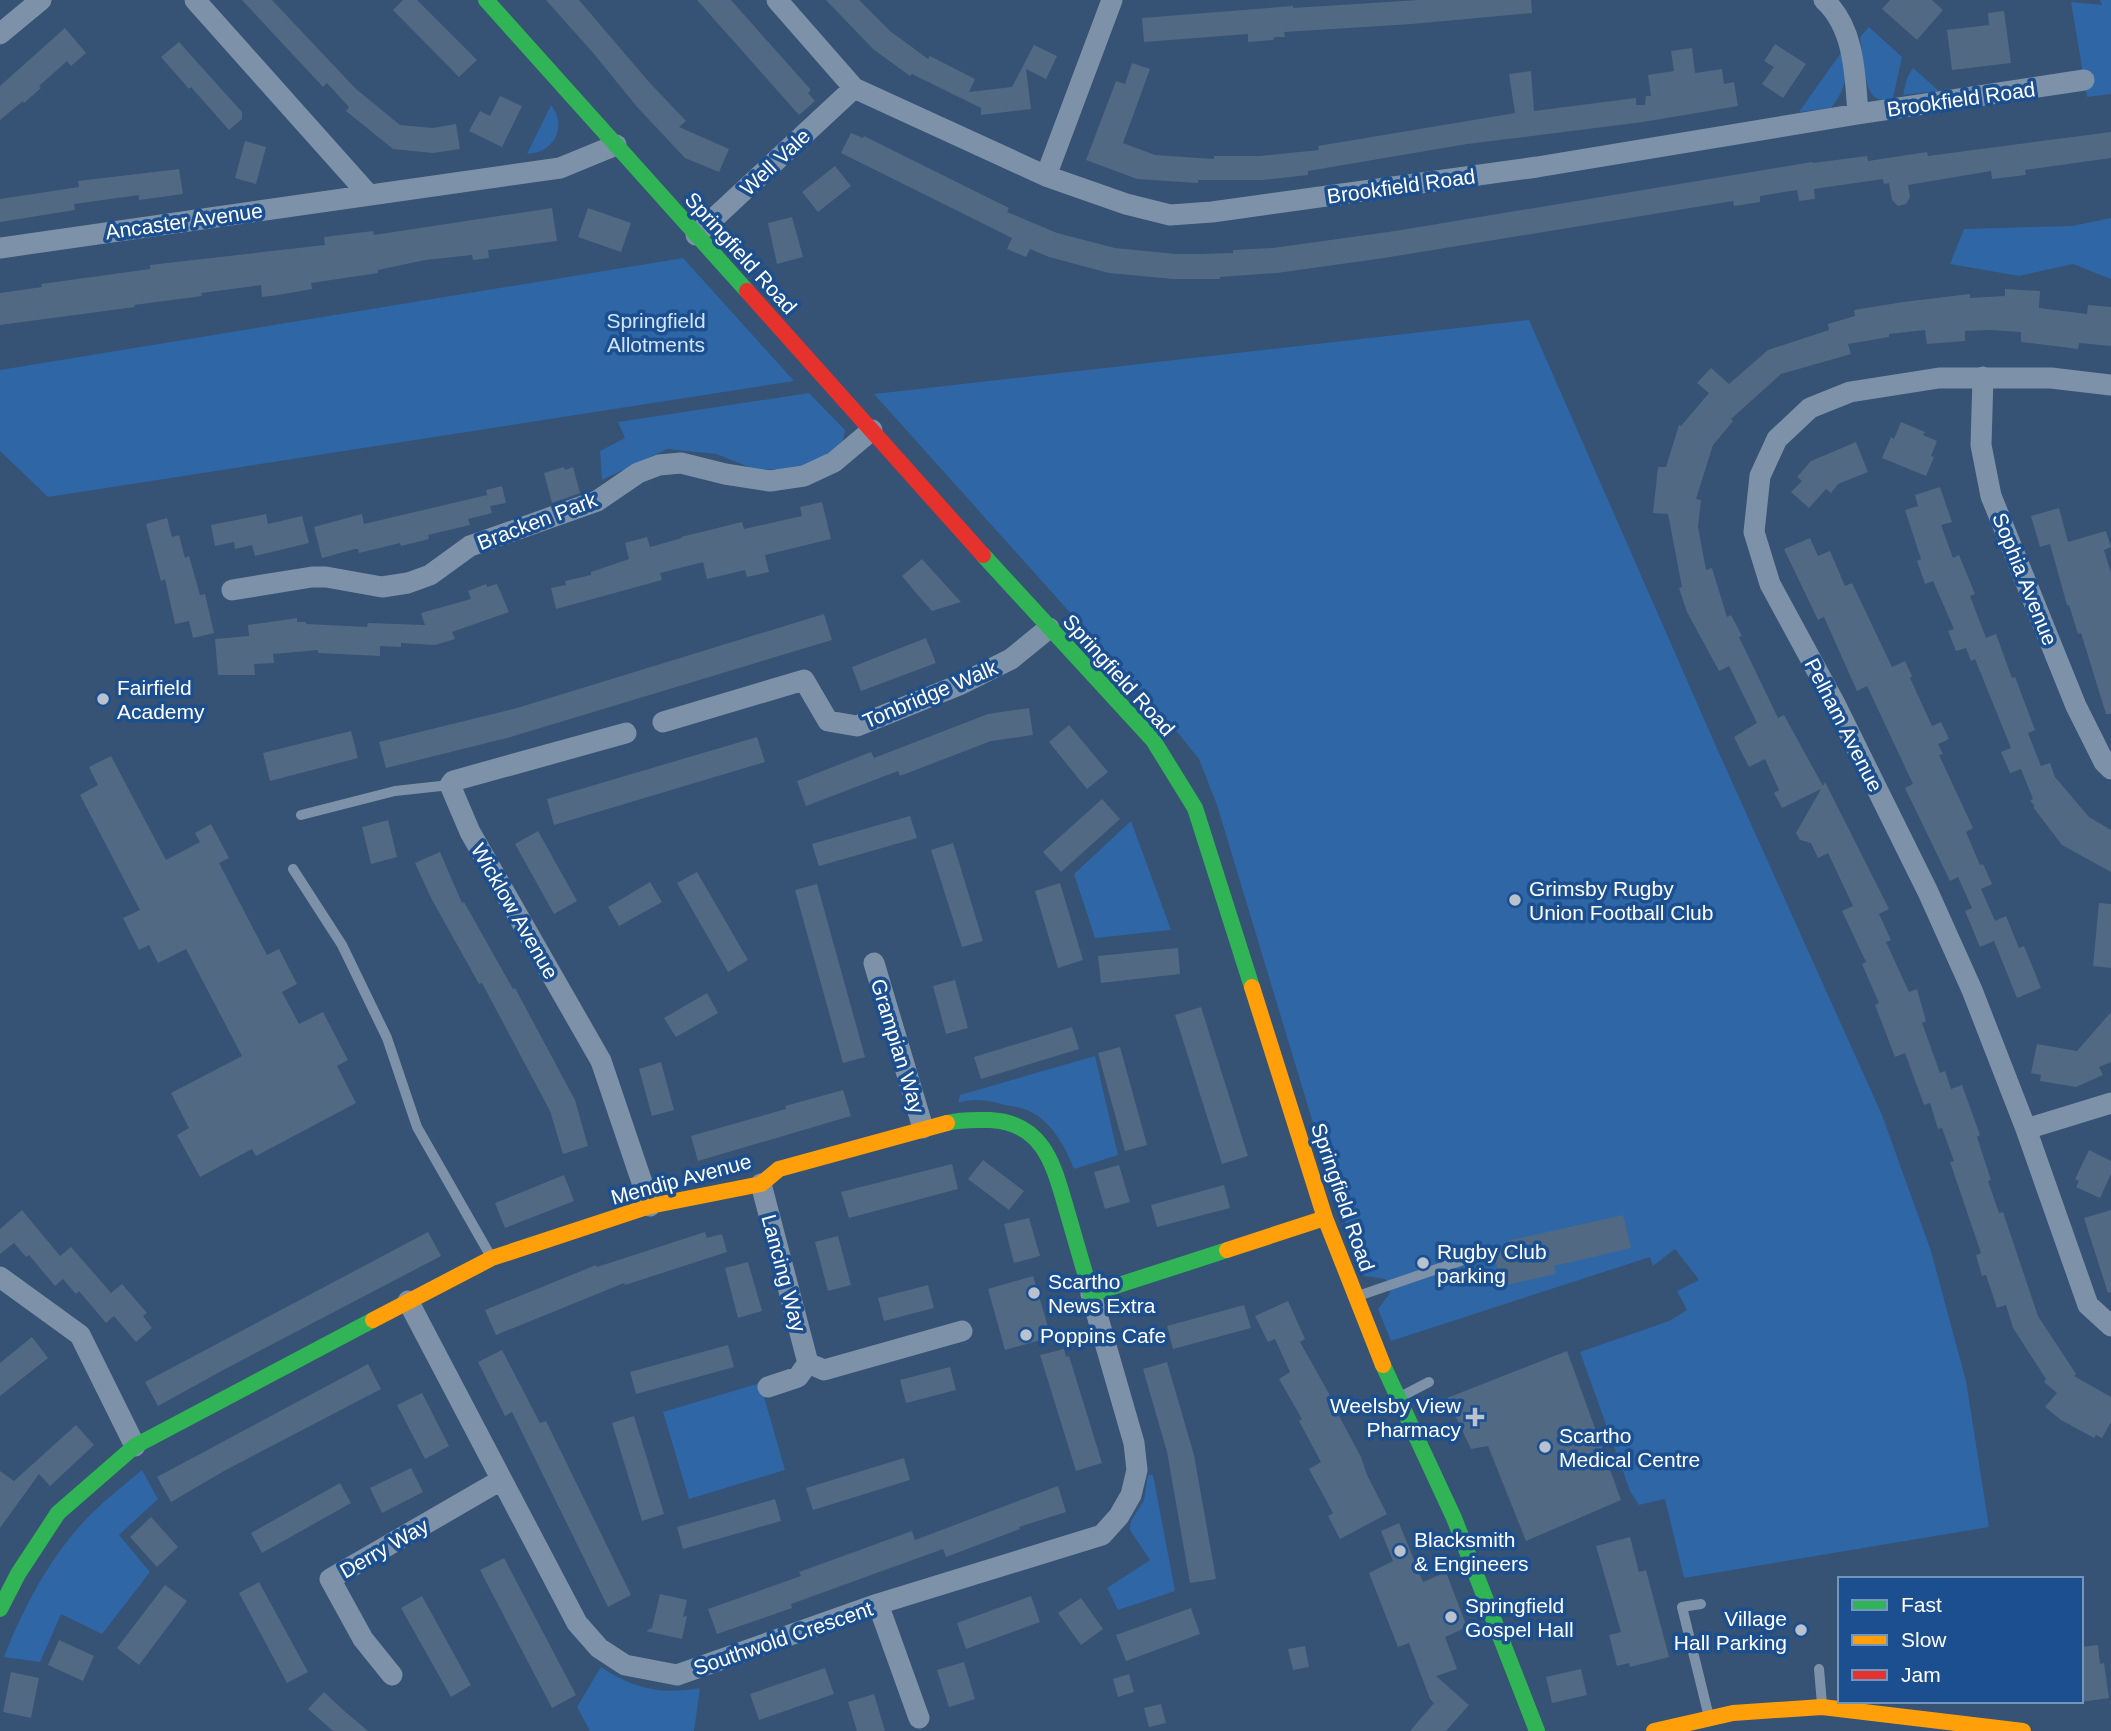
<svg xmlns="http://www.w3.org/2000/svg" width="2111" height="1731" viewBox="0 0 2111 1731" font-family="Helvetica,sans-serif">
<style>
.green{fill:#2f66a5}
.building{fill:#526984}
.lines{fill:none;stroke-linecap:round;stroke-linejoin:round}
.lane{stroke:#7d92a8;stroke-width:10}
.street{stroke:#7d92a8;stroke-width:21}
.fast{stroke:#30b455;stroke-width:16}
.slow{stroke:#ff9f0a;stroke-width:16}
.jam{stroke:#e5322d;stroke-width:16}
.poi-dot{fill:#b9c2ce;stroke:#1b4f8f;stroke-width:2.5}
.labels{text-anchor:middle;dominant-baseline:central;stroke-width:7;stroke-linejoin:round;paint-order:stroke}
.street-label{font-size:21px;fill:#fff;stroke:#1b4f8f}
.park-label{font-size:21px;fill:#cfe3fa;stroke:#1b4f8f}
.poi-label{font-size:21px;fill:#fff;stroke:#1b4f8f;text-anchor:start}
</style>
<rect width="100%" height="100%" fill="#365274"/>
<path class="green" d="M2100,0H2111V94L2087,97L2071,2L2102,5Z
M1869,27L1902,57L1893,98C1887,99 1881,101 1876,98C1863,91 1863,52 1860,37Z
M1845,47C1846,76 1849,84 1831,108L1799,112Z
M1913,68L1939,91L1903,95L1907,78Z
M551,105C568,127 554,153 527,154Z
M2111,218V279L2073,264L2019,276L1950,264L1964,229L2072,226Z
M683,258L794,381L48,497L0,451V370Z
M1529,320L1715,744L1882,1115L1931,1251L1966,1381L1989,1527L1684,1578L1665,1499L1639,1505L1630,1491L1580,1352L1669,1321L1687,1310L1677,1291L1699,1280L1675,1249L1653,1266L1650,1257L1391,1341L1378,1309L1390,1293L1386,1279L1364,1276L1329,1176L1217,805L1199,759L1179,734L874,394Z
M809,393L845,430L842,445L805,468L757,470L716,454L667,449L602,480L600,451L625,438L618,422Z
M1131,821L1171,930L1095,938L1074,874Z
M1095,1056L1118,1155L1074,1169C1064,1145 1053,1122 1027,1110C1020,1107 1009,1106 1001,1104C987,1100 971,1098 958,1103L960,1095Z
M760,1383L785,1470L689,1499L663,1412Z
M142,1470L158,1499L119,1535L150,1572L102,1634L61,1614L40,1662L4,1657C24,1606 50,1557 88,1517C105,1500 124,1485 142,1470Z
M1148,1475H1153L1175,1591L1118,1610L1107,1588L1150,1560L1130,1530L1131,1521L1144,1500Z
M601,1667C634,1689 661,1695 700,1688L694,1731H590L577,1707Z"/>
<path class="building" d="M242,0H272L356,89L400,125L433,128L456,124L460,149L433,153L393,149L346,111L349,107L327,83L323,87Z
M403,0H417L477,60L459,77L393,10Z
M546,0H579L649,82L686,121L679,127L729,149L719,172L685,158L638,108L594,54Z
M697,0H731L811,90L808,93L815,101L799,115Z
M826,0H859L890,31L928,59L930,56L975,79L969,92L1012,87L1034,45L1057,56L1046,79L1026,69L1031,109L981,115V108L912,74L910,76L873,49Z
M1419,0H1531L1532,13L1412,24L1284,32L1285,37H1275L1273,40L1248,42V34L1144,42L1142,18L1293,6V8Z
M1890,0H1932L1943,10L1917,40L1882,9Z
M2004,11L2011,63L1952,70L1947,30L1989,25L1988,13Z
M65,28L86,53L71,66L67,61L39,86L41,88L24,103L23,101L0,120V86Z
M179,42L242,112V119L229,130L191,87L189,89L161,57Z
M1775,44L1806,64L1783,98L1762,84L1774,67L1764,61Z
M1692,48L1695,73L1722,69L1724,84L1734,82L1738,106L1643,122L1467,144L1308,171V175L1262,180H1198V183L1137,179L1086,160L1116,81L1125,84L1132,63L1150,69L1123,143L1155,155L1214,159V156H1260L1319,150L1318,146L1515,113L1509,74L1531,71L1534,111L1636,98V105H1645L1646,96H1651L1648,75L1674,71L1671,51Z
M500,96L522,106L502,147L469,131L480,111L490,116Z
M2111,132V158L2025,170L2026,175L1992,179L1991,171L1908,185L1910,197L1906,204L1898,206L1892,200L1889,183L1884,184L1883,179L1814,189L1815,199L1799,201L1797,190L1760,196V202L1734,206L1733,201L1384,258L1277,273L1220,277V279H1173L1109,273L1049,257L1030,249L1026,257L1007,249L1012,238L841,153L851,133L863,138L864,136L1009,208L1007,212L1057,233L1115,248L1176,254H1199L1233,253V250L1273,248L1395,231L1812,162L1813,163L1867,156L1868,161L1927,152L1928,156Z
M245,141L266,147L256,184L235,178Z
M835,166L851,186L818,212L802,192Z
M179,169L183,194L139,200V195L74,204L75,210L0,222V199L79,187L78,181Z
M552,208L557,241L488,250L489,258L473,260L472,255L425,260L378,270V273L311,283L312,289L278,295L262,297L261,285L201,293L202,296L134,305L135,307L0,325V293L42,287L41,284L150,269V265L325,245L324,237L373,231L374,235Z
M588,208L631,223L621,252L578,237Z
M792,217L803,257L777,264L768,223Z
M2005,289L2040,291L2039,308L2087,314L2088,305L2111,307V346L2079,343L2078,349L2021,342V332L1990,330L1965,331V341L1927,344L1925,330L1889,334V337L1848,344L1851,354L1781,374L1731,419L1733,421L1713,445L1696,499L1701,500L1698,527L1706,570L1712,568L1727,617L1731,615L1742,636L1739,637L1778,718L1784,715L1823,786L1825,782L1889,909L1879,914L1891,940L1886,942L1909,992L1917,989L1926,1021L1922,1023L1940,1073L1945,1071L1951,1089L1962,1085L1980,1135L1977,1137L1991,1180L1988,1181L1999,1213L2003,1212L2038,1316L2076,1374L2074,1376L2111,1397V1422L2102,1438L2096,1435L2094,1438L2061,1420L2045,1407L2057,1393L2044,1382L2046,1379L2013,1328L2006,1305L1997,1308L1986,1275L1982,1276L1976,1255L1981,1253L1950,1162L1954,1161L1942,1128L1938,1129L1930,1103L1924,1105L1905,1053L1895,1057L1875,1005L1879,1003L1862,964L1866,962L1842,911L1853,906L1828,853L1818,858L1811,843L1800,840L1796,833L1821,789L1782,808L1774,793L1779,790L1765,759L1749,767L1734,737L1757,723L1729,666L1719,671L1687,612L1679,588L1682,587L1668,514L1653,513L1658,467H1666L1679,425L1681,426L1709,393L1697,383L1711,368L1729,384L1768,350L1829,330L1828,324L1855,316L1854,310L1903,302L1970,294V298L2005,296Z
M1901,422L1925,432L1923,435L1937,441L1931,456L1934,457L1926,476L1882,458L1891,437L1894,439Z
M1856,442L1868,472L1838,484L1831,493L1826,489L1809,508L1791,492L1802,481L1797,477L1811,461Z
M564,467L565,470L573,467L580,493L552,503L544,473Z
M502,486L506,503L490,506L492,513L468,519L470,525L428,535L429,539L401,546L400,543L359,553L358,549H355L322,558L314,527L362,514L364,524L487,495L489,504L486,490Z
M1940,487L1952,522L1941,525L1953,558L1959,555L1975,594L1970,596L1986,638L1996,634L2012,678L2015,677L2035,730L2028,733L2041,766L2050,763L2055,777L2089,817L2111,830V872L2062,845L2033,807L2035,806L2030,801L2033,799L2021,769L2010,773L2001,752L2011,748L1975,659L1971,661L1966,648L1956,651L1948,631L1954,629L1933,581L1925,584L1917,561L1921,559L1905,510L1918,506L1915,495Z
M822,502L831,539L765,555L769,572L747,577L745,570L707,579L703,562L660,573L662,580L556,609L551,588L566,585L565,581L591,575V572L629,559L625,543L647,537L650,547L682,538L681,537L742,522L744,529L802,516L800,507Z
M2059,508L2068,542L2106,531L2111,547L2104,550L2111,573V714H2106L2081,633L2078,634L2069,605H2067L2050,544L2040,547L2031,516Z
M266,514L268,524L302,516L309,543L255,556L252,545L235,549L234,542L215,546L211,525Z
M167,518L172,537L179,535L185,558L189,556L200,595L205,594L214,633L193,638L189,621L175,624L165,579L161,581L146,524Z
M1810,538L1818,556L1830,551L1845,586L1852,583L1892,667L1905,661L1912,676L1910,678L1932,726L1941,722L1949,739L1938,744L1943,754L1939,755L1973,828L1966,832L1980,865L1983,864L1992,884L1981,889L1995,921L2006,916L2019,948L2024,946L2041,988L2017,998L1994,941L1980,947L1965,911L1972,908L1958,877L1950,881L1905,788L1913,784L1867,686L1857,691L1824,617L1818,620L1784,549Z
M922,559L940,579L961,602L932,611L916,593L902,576Z
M486,584L487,587L497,584L509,612L452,632L455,639L435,645L401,643V647L380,646V656L318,653V650L273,654L274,663L254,664L255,675H218L215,639L249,636L248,625L297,618V622H306V624L367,627L368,623L425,625L421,613L471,599L468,591Z
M824,614L832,640L507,738L386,768L379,742L517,708Z
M926,638L936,663L861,691L852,667Z
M1029,708L1033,735L991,741L900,776L898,771L806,806L797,781L871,752L874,758L988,714Z
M1069,725L1108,772L1087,789L1049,742Z
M351,731L358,758L270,781L263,753Z
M757,737L765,762L554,825L547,799Z
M111,756L166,860L200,842L195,833L211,824L229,858L219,863L267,955L279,949L297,984L282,992L299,1024L323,1012L348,1060L337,1066L356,1103L256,1156L252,1149L200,1177L177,1135L189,1128L171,1093L242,1056L186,949L158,963L149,945L139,950L123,918L140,910L80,795L98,785L89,767Z
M1102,799L1120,819L1061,872L1043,852Z
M910,816L917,838L819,866L812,844Z
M388,820L397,857L371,864L362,827Z
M538,831L577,901L554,914L515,844Z
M953,843L983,941L962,947L931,850Z
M440,852L462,903L464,902L513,989L515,988L575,1100L588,1146L563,1154L550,1111L482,983L479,984L431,898L415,863Z
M697,872L748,960L728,972L677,883Z
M650,882L662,902L619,926L608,907Z
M1060,883L1083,960L1058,968L1035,891Z
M817,884L865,1057L843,1063L795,890Z
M2099,903L2111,904V968L2093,966Z
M1178,948L1180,974L1101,983L1098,956Z
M955,980L968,1028L946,1034L933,986Z
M707,993L718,1013L676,1037L664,1018Z
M1201,1007L1248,1156L1222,1164L1175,1015Z
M2111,1012V1062L2099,1067L2103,1075L2076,1087L2040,1081L2041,1075L2031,1073L2037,1044L2077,1051Z
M1072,1027L1079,1049L981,1079L974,1057Z
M1120,1047L1147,1145L1125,1151L1098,1053Z
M661,1062L674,1110L652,1116L639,1069Z
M843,1090L851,1116L698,1161L691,1136L786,1109L785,1106Z
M2089,1150L2111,1161V1174L2100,1198L2076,1187L2079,1181L2075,1179Z
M983,1160L1024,1191L1009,1210L968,1179Z
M952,1164L958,1189L849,1218L841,1192Z
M1119,1165L1130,1202L1105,1209L1094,1172Z
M564,1175L574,1201L505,1228L495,1203Z
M1224,1185L1230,1208L1157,1227L1151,1205Z
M22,1210L60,1256L71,1247L111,1293L122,1284L147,1313L143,1316L152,1328L136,1342L114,1316L106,1323L79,1291L76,1294L63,1279L55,1286L29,1255L26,1257L14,1243L0,1254V1229Z
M2111,1210V1292L2108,1293L2084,1218Z
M1623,1215L1631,1248L1554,1266L1556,1274L1501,1286L1493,1249L1508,1245L1507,1241Z
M1029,1218L1040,1256L1014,1263L1004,1224Z
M428,1232L441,1256L227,1368L158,1406L145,1382Z
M705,1232L707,1238L722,1234L727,1252L625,1285L624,1283L496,1335L485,1310L596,1265L597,1267Z
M838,1236L851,1285L828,1291L815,1242Z
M748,1262L762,1311L738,1318L725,1268Z
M1033,1276L1051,1337L1005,1350L988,1289Z
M928,1285L934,1308L884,1321L878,1298Z
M1288,1301L1305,1339L1300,1342L1341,1415L1339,1416L1361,1457L1367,1475L1387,1514L1340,1539L1328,1516L1333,1513L1309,1469L1321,1462L1299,1421L1302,1419L1279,1379L1290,1372L1275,1339L1268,1342L1255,1316Z
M1244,1305L1251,1328L1173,1349L1167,1326Z
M32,1337L48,1358L0,1396V1363Z
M728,1345L734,1367L636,1394L630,1372Z
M1064,1349L1066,1357L1069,1356L1102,1463L1076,1471L1040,1355Z
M502,1350L540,1423L546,1421L631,1595L608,1607L512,1412L505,1416L478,1362Z
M1567,1351L1621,1500L1526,1541L1488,1446L1471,1449L1447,1398Z
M1167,1362L1194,1455L1216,1579L1190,1583L1167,1452L1143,1369Z
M368,1364L381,1389L224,1471L171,1502L157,1477Z
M950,1367L956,1390L906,1403L900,1380Z
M422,1393L449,1446L425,1459L397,1405Z
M634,1416L664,1514L642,1521L612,1423Z
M76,1425L94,1445L50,1486L39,1474L0,1528V1471L14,1481Z
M904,1458L910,1480L813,1510L806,1488Z
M411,1468L423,1492L382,1513L370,1488Z
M340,1483L351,1503L262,1553L251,1533Z
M1058,1486L1066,1512L1019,1527L1020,1529L946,1557L943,1549L791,1604L792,1608L717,1634L708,1609L801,1576L799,1572L912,1531L915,1540Z
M775,1499L781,1521L683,1549L677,1527Z
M151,1517L178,1547L157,1567L130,1537Z
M1399,1523L1423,1582L1446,1572L1467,1627L1445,1637L1457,1669L1436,1676L1469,1705L1446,1731H1410L1434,1703L1430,1699L1409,1643L1398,1647L1369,1573L1393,1561L1381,1531Z
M1630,1537L1639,1572L1646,1570L1669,1657L1630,1667L1629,1663L1617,1666L1609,1635L1621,1632L1596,1546Z
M504,1558L576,1695L552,1708L480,1570Z
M259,1582L308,1672L287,1683L239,1593Z
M165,1585L187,1601L139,1665L117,1648Z
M660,1594L687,1600L683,1617L687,1616L682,1639L646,1631L652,1628Z
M422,1596L471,1685L451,1697L401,1608Z
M1031,1596L1040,1622L966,1649L957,1623Z
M1081,1598L1103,1629L1081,1645L1058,1613Z
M1191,1608L1200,1634L1126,1661L1116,1635Z
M59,1640L94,1656L83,1681L48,1665Z
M2098,1645L2100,1664L2104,1663L2109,1698L2081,1702V1647Z
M1305,1646L1309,1667L1293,1670L1288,1649Z
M964,1662L975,1699L949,1707L937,1670Z
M825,1668L834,1694L759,1720L750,1694Z
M1581,1669L1587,1695L1552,1703L1546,1677Z
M11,1672L39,1678L31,1718L3,1712Z
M1129,1674L1134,1692L1118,1697L1113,1679Z
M324,1692L342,1709L368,1731H333L308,1709Z
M874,1694L885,1731H857L848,1702Z
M1161,1704L1166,1723L1149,1727L1144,1708Z"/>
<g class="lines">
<path class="lane" d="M301,815L395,791L450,785
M293,869L342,945L387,1038L417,1127L490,1255
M1358,1296L1478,1255
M1400,1397L1429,1382
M1701,1604L1682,1607L1709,1717
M1819,1669L1822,1704"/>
<path class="street" d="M195,0L369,195
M777,0L854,88L1046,176L1126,204L1170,215L1212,212L1537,167L1858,114L2084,80
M1824,0C1855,28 1855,76 1858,114
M0,34L41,0
M1046,176L1112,0
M696,235L854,88
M0,248L560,168L616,145
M1983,377L1981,445L1991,496L2076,706L2104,762L2111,769
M2111,385L2051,378H1939L1850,392L1810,408L1777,439L1760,476L1754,532L1770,584L1834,702L1928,892L1972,990L2026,1129L2088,1305L2111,1326
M232,590L312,577H326L382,587L408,583L430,575L470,546L597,501L638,473L659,465L681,463L725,474L770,481L804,476L834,462L872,430
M663,722L804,680L828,721L857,726L959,685L1011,659L1049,628
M626,733L453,781L450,785L470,832L601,1061L650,1206
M874,963L923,1128
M2026,1129L2111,1103
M761,1184L808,1363L824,1370L962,1331
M0,1277L80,1335L135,1446
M408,1301L577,1623L599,1648L625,1665L677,1675L878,1604L1102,1535L1119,1516L1131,1495L1137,1470L1134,1443L1091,1294
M768,1387L798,1377L808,1363
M878,1604L919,1718
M392,1675L363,1639L330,1579L501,1480"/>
<path class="fast" d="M486,0L747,291
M983,555L1153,740L1195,808L1252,987
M947,1123C962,1119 975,1120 990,1120C1045,1123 1054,1167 1067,1211C1075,1238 1083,1266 1091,1294L1227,1250
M1383,1365L1454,1518L1537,1731
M0,1609L18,1574L58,1513L135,1446L373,1320"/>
<path class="slow" d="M1252,987L1325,1218L1383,1365
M1227,1250L1325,1218
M373,1320L492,1258L650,1206L761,1184L779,1169L947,1123
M1654,1731L1733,1713L1822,1707L2023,1731"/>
<path class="jam" d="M747,291L983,555"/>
</g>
<g class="poi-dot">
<circle cx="103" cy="699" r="7"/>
<circle cx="1515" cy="900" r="7"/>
<circle cx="1423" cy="1263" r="7"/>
<circle cx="1034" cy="1293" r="7"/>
<circle cx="1026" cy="1335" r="7"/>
<path d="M1471.5 1406.5h7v7h7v7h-7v7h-7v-7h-7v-7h7z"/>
<circle cx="1545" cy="1447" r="7"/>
<circle cx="1400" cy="1551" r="7"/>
<circle cx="1451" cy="1617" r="7"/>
<circle cx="1801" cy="1630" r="7"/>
</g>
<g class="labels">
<g class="street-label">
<text transform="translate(1961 99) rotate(-8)">Brookfield Road</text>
<text transform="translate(775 162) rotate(-43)">Well Vale</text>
<text transform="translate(1401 186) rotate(-8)">Brookfield Road</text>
<text transform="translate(184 221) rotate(-8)">Ancaster Avenue</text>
<text transform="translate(741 253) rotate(48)">Springfield Road</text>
<text transform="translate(537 521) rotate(-21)">Bracken Park</text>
<text transform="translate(2025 579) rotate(68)">Sophia Avenue</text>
<text transform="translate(1119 675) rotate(48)">Springfield Road</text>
<text transform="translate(930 694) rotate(-23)">Tonbridge Walk</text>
<text transform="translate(1844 725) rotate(63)">Pelham Avenue</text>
<text transform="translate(515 911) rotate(60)">Wicklow Avenue</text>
<text transform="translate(898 1046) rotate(73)">Grampian Way</text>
<text transform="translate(681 1179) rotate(-15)">Mendip Avenue</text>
<text transform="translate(1343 1197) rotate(71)">Springfield Road</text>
<text transform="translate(784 1273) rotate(75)">Lancing Way</text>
<text transform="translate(384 1548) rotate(-30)">Derry Way</text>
<text transform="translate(783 1638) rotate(-19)">Southwold Crescent</text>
</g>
<g class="park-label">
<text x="656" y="320">Springfield<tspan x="656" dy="24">Allotments</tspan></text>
</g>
<g class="poi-label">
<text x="117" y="687">Fairfield<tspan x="117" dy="24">Academy</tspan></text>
<text x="1529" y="888">Grimsby Rugby<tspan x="1529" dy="24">Union Football Club</tspan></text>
<text x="1437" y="1251">Rugby Club<tspan x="1437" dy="24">parking</tspan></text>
<text x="1048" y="1281">Scartho<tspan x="1048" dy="24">News Extra</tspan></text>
<text x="1040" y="1335">Poppins Cafe</text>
<text x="1461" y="1405" text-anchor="end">Weelsby View<tspan x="1461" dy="24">Pharmacy</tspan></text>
<text x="1559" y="1435">Scartho<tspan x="1559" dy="24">Medical Centre</tspan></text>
<text x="1414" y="1539">Blacksmith<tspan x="1414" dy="24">&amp; Engineers</tspan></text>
<text x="1465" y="1605">Springfield<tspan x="1465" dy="24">Gospel Hall</tspan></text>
<text x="1787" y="1618" text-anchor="end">Village<tspan x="1787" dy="24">Hall Parking</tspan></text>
</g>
</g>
<rect x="1838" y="1577" width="245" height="126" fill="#1b4f8f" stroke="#7695bc" stroke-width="2"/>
<rect x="1852" y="1600" width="35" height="10" fill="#30b455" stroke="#7695bc" stroke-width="2"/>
<text x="1901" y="1612" font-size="21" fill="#ffffff">Fast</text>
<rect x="1852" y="1635" width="35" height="10" fill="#ff9f0a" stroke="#7695bc" stroke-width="2"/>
<text x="1901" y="1647" font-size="21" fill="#ffffff">Slow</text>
<rect x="1852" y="1670" width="35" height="10" fill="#e5322d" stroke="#7695bc" stroke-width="2"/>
<text x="1901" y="1682" font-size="21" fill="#ffffff">Jam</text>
</svg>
